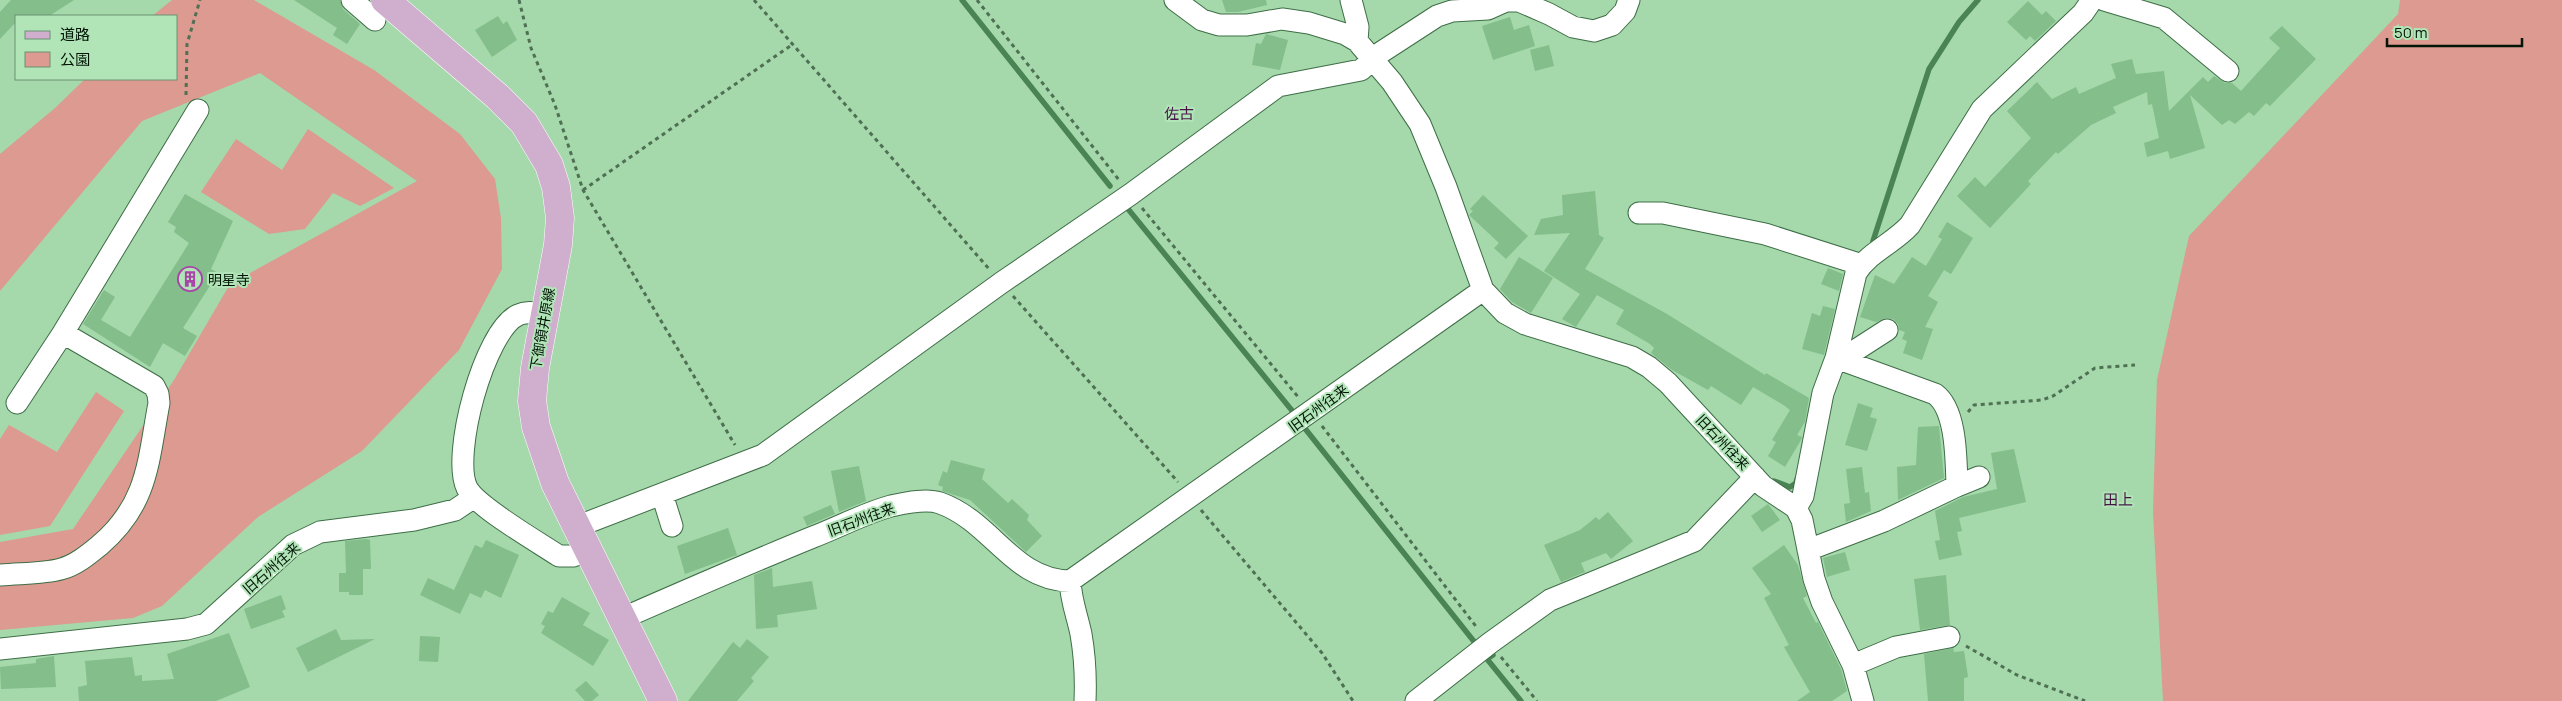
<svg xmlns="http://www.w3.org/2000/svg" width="2562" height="701" viewBox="0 0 2562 701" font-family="Manrope,'Noto Sans JP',sans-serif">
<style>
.green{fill:#dc9a91}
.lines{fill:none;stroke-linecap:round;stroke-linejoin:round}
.stream{stroke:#4b8454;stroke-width:5.5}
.building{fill:#83be8b}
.minor-casing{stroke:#3e6e46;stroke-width:23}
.major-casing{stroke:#fff;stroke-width:29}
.path{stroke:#4f7053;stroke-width:3;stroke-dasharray:4 4;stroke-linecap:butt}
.minor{stroke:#fff;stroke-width:21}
.major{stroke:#cfaece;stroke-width:28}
.labels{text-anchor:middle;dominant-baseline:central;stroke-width:4;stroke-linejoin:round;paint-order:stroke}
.poi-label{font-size:14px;fill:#031506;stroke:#b1e5b8;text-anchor:start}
.street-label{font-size:14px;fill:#031506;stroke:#b1e5b8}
.neighbourhood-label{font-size:15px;fill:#461546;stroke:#b1e5b8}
</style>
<rect width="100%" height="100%" fill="#a5d8ab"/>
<path class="green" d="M172,0H254L374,70L460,134L495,179L501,218L502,269L459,350L362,451L258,517L162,606L133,618L0,630V542L73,529L174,380L230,284L417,181L260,73L142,121L0,291V154L55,108L85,79H176V16H152Z
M2400,0H2562V701H2163L2153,512L2157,380L2189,236L2398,14Z
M308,129L394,188L360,206L333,193L305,229L269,234L201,192L236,139L282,170Z
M96,392L124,411L50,526L0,535V439L9,425L57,452Z"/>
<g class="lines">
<path class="stream" d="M962,0L1110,186
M1124,204L1294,413
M1873,241L1929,69L1959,22L1978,0
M1303,426L1476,644
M1774,481L1790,487L1796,483L1797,479
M1493,655L1487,659L1521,701"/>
</g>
<path class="building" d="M11,0H74L49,16H16V22L0,39V12Z
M294,0H340L343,9L360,24L347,44L333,35L337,28Z
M1222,0H1266L1267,5L1238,12H1226Z
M2028,1L2042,15L2046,11L2056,21L2035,41L2030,36L2026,40L2007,22Z
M498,16L503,24L507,21L517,40L492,57L475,30Z
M1510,17L1514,30L1529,25L1535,46L1493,60L1482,26Z
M2282,26L2316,59L2270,106L2266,103L2254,116L2249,112L2235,124L2229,120L2222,125L2190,95L2205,148L2170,159L2168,151L2147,157L2144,143L2159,138L2152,104L2148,105L2147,92L2113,107L2116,113L2091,125L2058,154L2056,152L2028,181L2031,184L1990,228L1957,196L1975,177L1985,187L2031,138L2007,111L2037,82L2052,99L2076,87L2079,94L2116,78L2111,64L2132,59L2136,74L2164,71L2169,111L2203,77L2208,82L2214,76L2225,83H2232L2241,91L2280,48L2269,38Z
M1266,34L1288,40L1280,70L1252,65L1256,43L1261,44Z
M1549,45L1554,66L1535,71L1530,50Z
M1595,191L1599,235L1604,238L1585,269L1667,314L1765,375L1766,373L1809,398L1805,422L1797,435L1802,437L1801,440L1785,467L1768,456L1776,442L1772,440L1790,410L1785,406L1753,387L1741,405L1711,386L1708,390L1672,370L1651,353L1654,348L1650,344L1616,324L1624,310L1597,295L1576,327L1562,319L1580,294L1544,271L1570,233L1534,235L1541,219L1563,215L1562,195Z
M185,194L233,221L211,269L218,273L183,328L197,336L185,356L163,343L150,367L83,324L104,290L115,297L101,320L130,337L189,243L174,232L176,227L168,222Z
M1483,195L1528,236L1506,259L1494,248L1499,243L1469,215L1473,211L1470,209Z
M1947,222L1973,238L1951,274L1944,270L1928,296L1938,302L1925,327L1933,329L1922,360L1903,353L1907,341L1902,339L1905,332L1899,330L1898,324L1893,319L1886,318L1876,322L1860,317L1875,275L1894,284L1912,257L1926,266L1942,239L1938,237Z
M1519,257L1553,278L1531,313L1512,302L1500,289Z
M1828,268L1843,274L1839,291L1821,284Z
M1823,306L1835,309L1824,355L1802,349L1812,313L1820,316Z
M1858,403L1873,408L1870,417L1877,419L1867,451L1845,445Z
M1939,426L1944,478L1898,500L1897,467L1916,465L1918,427Z
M2014,449L2026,502L1959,518L1962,531L1957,532L1962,555L1939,560L1935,541L1940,540L1935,511L1963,497L1997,489L1991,453Z
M951,460L985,469L982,479L1008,503L1012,499L1029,515L1027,520L1042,536L1026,552L970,500L942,491L943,487L938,485L943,471L947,473Z
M859,466L866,501L839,512L831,471Z
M1862,467L1865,493L1869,492L1871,511L1846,522L1844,504L1850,503L1846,469Z
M1768,504L1780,520L1762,532L1751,516Z
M831,505L835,514L807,526L803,517Z
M1608,512L1633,541L1611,559L1606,553L1581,563L1585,572L1561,582L1544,545L1580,530L1596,517L1599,520Z
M728,528L737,555L685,574L677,546Z
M366,539L370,540L371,569H363V595H349V592H339V573H346L345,541Z
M486,540L519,555L501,598L485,590L481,598L470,593L460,614L420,595L428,578L454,590L475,545L482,548Z
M1784,545L1798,565L1807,596L1803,598L1816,623L1818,622L1841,669L1847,691L1832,701H1797L1810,692L1784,647L1789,645L1764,598L1771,594L1752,568Z
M1845,552L1850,570L1827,577L1823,558Z
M772,568L773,587L812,581L817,609L777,615L778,627L756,629L754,575Z
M1946,575L1950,625L1920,630L1914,579Z
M281,595L286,609L282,611L285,617L251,629L244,609Z
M562,597L590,613L583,625L609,640L593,666L541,633L545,626L541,624L548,611L553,613Z
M336,629L341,640L375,639L308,672L296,648Z
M229,633L250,687L216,701H79L78,687L87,685L85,661L132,657L135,676L142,675V681L174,679L167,654Z
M420,636L440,637L438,662L419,661Z
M747,639L769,657L751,678L754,681L737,701H688L733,642L740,648Z
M1953,648L1954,652L1964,651L1968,677L1964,678V701H1928L1924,654Z
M54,656L56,687L1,689L0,667L36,663V659Z
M586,681L599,695L592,701H585L575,690Z"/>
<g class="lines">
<defs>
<path id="minor" d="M352,0L375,20
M1175,0L1202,20L1219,25H1247L1282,19L1309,23L1345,34L1357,41L1392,82L1420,124L1446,187L1483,290L1505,313L1525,324L1632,357L1649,367L1668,383L1763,486L1796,508L1802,520L1814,579L1822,602L1853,665L1863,701
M1351,0L1358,27L1357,41
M2104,0L2164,18L2228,71
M1639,213H1663L1765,234L1862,265
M544,314C535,313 527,311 518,315C484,331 451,456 467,488C477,507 538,542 559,556H573L588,551
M1836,358L1845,357L1887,330
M17,403L63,333L198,110
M1957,486L1979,477
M662,494L672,526
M1796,508L1803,496L1823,393L1836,358L1856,273C1869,252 1894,243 1910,225L1982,109L2083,13L2092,0
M576,527L763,455L1001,283L1131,194L1278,86L1361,70L1380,53L1437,16L1452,11L1488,9L1506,1H1519L1549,14L1573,27L1594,31L1612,25L1625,11L1629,0
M1808,550L1884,521L1957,486C1956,461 1957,410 1935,394L1836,358
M0,575C19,573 43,574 61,569C76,565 89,554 100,545C148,504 148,462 159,403L158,394L154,386L63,333
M1070,581C1071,601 1077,615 1081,634C1085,657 1086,678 1085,701
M621,619C685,591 749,563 813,537C839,527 865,513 891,506C905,503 926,498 940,503C993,522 1012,580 1070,581L1483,290
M0,649L187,629L206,624L293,545L320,532L414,520L455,510L473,498
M1853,665L1896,647L1949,637
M1416,701L1490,643L1550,600L1694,541L1755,477"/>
<path id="major" d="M385,0L498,97L524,123L549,165L556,187L560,218L558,245L535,368L532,401L536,427L555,483L663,701"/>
</defs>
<use href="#minor" class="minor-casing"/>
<use href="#major" class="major-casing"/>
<path class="path" d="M519,0L531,48L555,105L583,190L735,445
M754,0L989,269
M977,0L1119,180
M186,95L187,44L200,0
M583,190L793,44
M1142,208L1299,398
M1013,296L1178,482
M1968,412L1974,405L2042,400L2053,396L2095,368L2135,365
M1322,426L1478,629
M1201,510L1322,653L1353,701
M1966,646L2017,675L2085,701
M1501,657L1537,701"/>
<use href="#minor" class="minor"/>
<use href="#major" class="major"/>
</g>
<defs>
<symbol id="building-ring" viewBox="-11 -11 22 22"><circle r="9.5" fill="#b1e5b8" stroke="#aa44a9" stroke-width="1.5"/><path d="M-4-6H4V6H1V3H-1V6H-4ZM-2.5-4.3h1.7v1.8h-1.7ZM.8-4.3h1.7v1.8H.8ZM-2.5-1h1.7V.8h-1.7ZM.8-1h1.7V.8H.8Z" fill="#aa44a9"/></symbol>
</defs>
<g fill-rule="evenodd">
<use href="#building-ring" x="176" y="265" width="28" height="28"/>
</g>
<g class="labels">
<g class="poi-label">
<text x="208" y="279">明星寺</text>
</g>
<g class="street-label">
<text transform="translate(542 329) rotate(-80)">下御領井原線</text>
<text transform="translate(1318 408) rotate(-36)">旧石州往来</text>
<text transform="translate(1723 442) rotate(47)">旧石州往来</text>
<text transform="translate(861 519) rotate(-20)">旧石州往来</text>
<text transform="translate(271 568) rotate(-41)">旧石州往来</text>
</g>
<g class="neighbourhood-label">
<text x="1179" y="113">佐古</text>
<text x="2118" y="499">田上</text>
</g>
</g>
<rect x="15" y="15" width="162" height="65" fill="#b1e5b8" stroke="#6b9271"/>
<rect x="25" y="31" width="25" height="8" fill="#cfaece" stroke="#6b9271"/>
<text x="60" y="40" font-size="15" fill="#031506">道路</text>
<rect x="25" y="52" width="25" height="15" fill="#dc9a91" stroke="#6b9271"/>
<text x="60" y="65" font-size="15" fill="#031506">公園</text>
<path d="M2387 38v8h135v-8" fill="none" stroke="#031506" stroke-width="2.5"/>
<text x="2394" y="38" font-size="15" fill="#031506" stroke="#b1e5b8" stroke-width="4" paint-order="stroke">50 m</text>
</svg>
